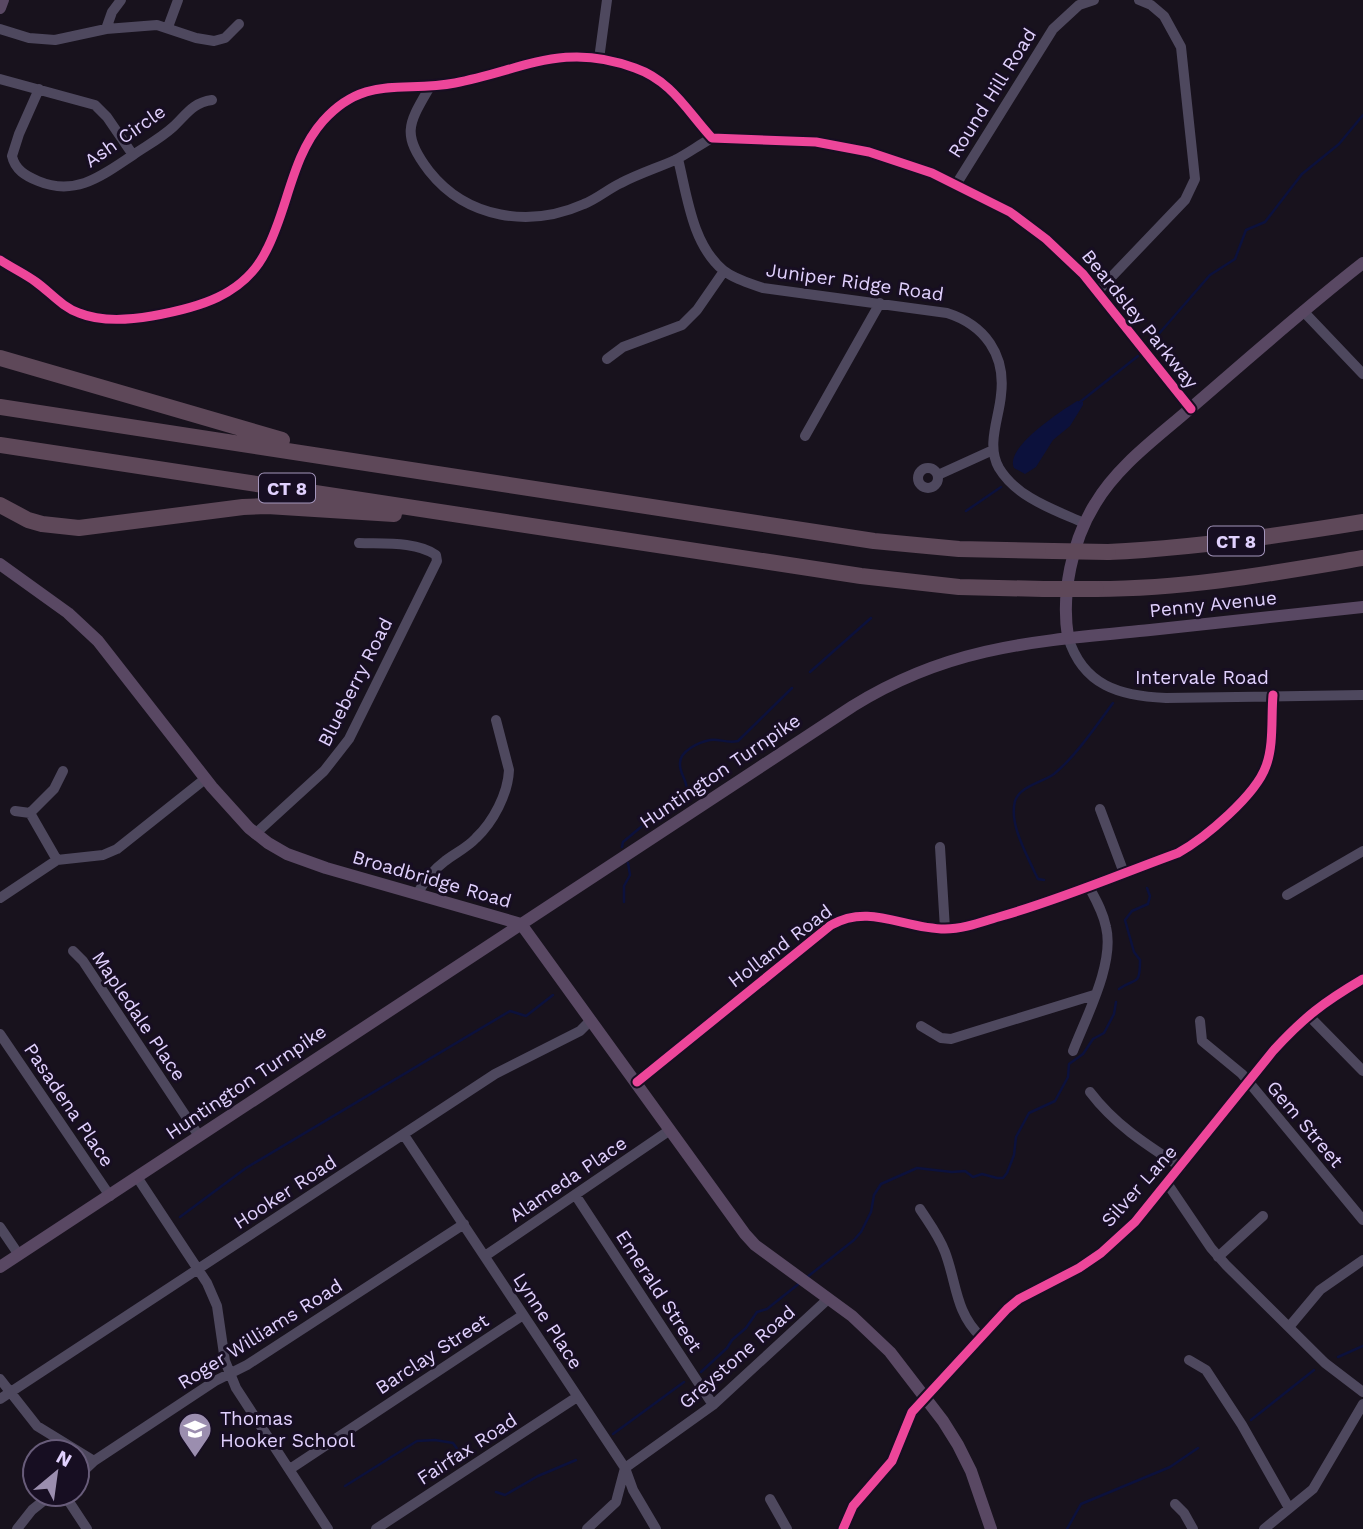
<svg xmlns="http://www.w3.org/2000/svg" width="1363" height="1529" viewBox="0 0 1363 1529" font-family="'Work Sans',sans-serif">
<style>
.water{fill:#0c113c}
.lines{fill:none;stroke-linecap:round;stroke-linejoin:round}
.stream{stroke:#0c113c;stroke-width:2.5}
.minor{stroke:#4e485e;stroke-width:10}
.major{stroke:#594863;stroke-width:12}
.highway{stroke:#5e4859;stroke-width:16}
.highway-bridge{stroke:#5e4859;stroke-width:16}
.cycleway-casing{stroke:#170e22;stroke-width:13}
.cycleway{stroke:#ed469a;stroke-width:9}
.labels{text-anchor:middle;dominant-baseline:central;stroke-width:6;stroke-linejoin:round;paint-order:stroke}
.shield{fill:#170e22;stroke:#a496bc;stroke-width:2}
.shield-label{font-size:18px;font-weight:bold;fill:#e1d1fe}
.street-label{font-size:19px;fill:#e1d1fe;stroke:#170e22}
.poi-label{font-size:19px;fill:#e1d1fe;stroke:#170e22;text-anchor:start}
</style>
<rect width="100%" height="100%" fill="#18121d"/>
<path class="water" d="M1077,401L1083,402V405L1070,426L1053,440L1036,467L1025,474L1014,468C1004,448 1061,411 1077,401Z"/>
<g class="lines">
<path class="stream" d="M1150,344L1210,275L1235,259L1246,230L1265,222L1302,174L1339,144L1363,115
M1080,402L1138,356
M966,511L1001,487
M810,672L871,618
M622,847L623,842L659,812L669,810L687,796C689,780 679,775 680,763C680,751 699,742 710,740C719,738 726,744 738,741L792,688
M1044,880L1038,879L1035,873C1026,853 1009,824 1015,801C1020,786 1043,782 1054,774C1075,757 1097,725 1113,703
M624,902V886L630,875L628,863
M1119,989C1136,977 1140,987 1140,960L1134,952L1125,920L1132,911L1148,904L1150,896L1147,888
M180,1217L246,1168L510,1011L526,1016L553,995
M806,1278L854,1240L861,1232L871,1212L874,1195L881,1184L917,1168L952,1172L965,1171L973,1177L982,1174L997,1178H1003L1007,1173L1014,1155L1016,1137L1029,1113L1055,1101L1068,1077L1069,1064L1083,1054L1093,1039L1104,1033L1114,1014L1116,1002
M1338,1357L1363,1346
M701,1372L727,1348L732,1340L746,1328L757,1312L767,1309L801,1282
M1251,1420L1314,1370
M613,1434L684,1382
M345,1486L417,1441L435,1440L453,1443L465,1460
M496,1492L505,1495L538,1476L576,1460
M1067,1529L1081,1504L1170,1467L1198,1448"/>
<path class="minor" d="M168,27L178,0
M0,29L29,38L55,40L106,29L157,25L196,38L214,41L225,38L239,24
M106,29L112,12L121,0
M599,59L607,0
M0,79L95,105L107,117L133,155
M431,85C409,123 400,133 429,171C467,219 530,228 584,204C597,199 608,189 621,183C638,174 657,168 675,160C687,154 699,145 712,138
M39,89L19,134L12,156C15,170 26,176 38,181C76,197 103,175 133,155C146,146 161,138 173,127C187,114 192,103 212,100
M678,159C687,195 692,244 723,270C734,279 749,283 763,288L947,313C985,325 1006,355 1001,395C999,419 986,445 999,468C1017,498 1055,510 1084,523
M957,183L1053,29L1079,5L1094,0
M0,260C12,268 25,274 36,282C50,292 62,307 79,313C101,322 129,320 152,316C197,308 244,296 266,251C288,210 291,157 323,121C365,74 403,93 455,83C523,70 563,41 635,68C672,81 687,111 712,138L816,142L869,152L932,173L1010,212L1046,239L1083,274L1191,409
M1097,292L1185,200L1195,179L1181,47L1164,16L1151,5L1139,0
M1303,311L1363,374
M607,359L623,347L682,325L697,310L724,271
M805,436L880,303
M918 478a10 10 0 1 1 20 0a10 10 0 1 1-20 0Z
M938,475L993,450
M1068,637C1083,686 1120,696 1166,698L1363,695
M1100,809L1124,873
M15,811L30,813L57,860
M30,813L54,789L63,771
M255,834L324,771L349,739L437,561L436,555C416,541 382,544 359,543
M940,847L945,929
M417,894C424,882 433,870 445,861C455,853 467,848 476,838C493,822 508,794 509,770L496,720
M1287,895L1363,851
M0,898L57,860L103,855L117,849L205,779
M73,951L83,961L199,1136
M1308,1015L1363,1071
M1200,1021L1202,1041L1242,1074L1363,1220
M921,1026L941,1038L951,1039L1094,995
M0,1034L110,1196
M1073,1051C1086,1017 1115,963 1106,927C1103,912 1096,900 1089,887
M637,1082L831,925C870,903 904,929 945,929C965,929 984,921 1002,916C1062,899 1120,874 1178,853C1205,838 1256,795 1266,766C1274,745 1271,717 1273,695
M1090,1092C1115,1125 1147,1145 1181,1167
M404,1135L625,1468L633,1490L656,1529
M137,1177L207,1283L217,1306L225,1361L236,1388L328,1529
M1167,1183L1211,1248L1226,1265L1325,1363L1363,1392
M576,1196L713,1405
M920,1209C929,1223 939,1236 945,1252C957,1284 955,1312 981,1337
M0,1227L19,1255
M485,1256L670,1130
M1218,1257L1263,1216
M1289,1327L1320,1290L1363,1260
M1189,1360L1206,1370L1242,1425L1289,1508
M0,1379L37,1426L94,1461
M0,1399L495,1074L580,1031L591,1020
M290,1469L523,1315
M77,1477L94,1461L215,1381L247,1365L464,1224
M64,1494L87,1529
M770,1499L787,1529
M1175,1504L1184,1513L1193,1529
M17,1529L32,1510L52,1494
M376,1529L577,1397
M587,1529L616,1502L625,1468L713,1405L828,1299
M843,1529L853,1506L892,1461L912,1412L1007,1309L1019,1299L1079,1268L1101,1253L1135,1222L1273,1051C1304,1017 1324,1002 1363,979
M1264,1529L1313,1489L1363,1404"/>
<path class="major" d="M0,8L3,0
M0,564L68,613L98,641L212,787L249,828L268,843L287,854L326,868L521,924L745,1234L755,1245L852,1316L890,1352L943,1421L958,1445L971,1471L991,1529
M1068,637C1061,594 1072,541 1095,504C1118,465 1158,437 1192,407C1249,358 1304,309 1363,263
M0,1267L853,706C951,645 1039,641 1150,630C1221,623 1292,614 1363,607"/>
<path class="highway" d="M0,358L282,440
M0,407L874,541L959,549L1053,551
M0,445L861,576L959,587L1044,589
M0,505L28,520L42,524L79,528L243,507L267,506L394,514
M1108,552C1194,548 1278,536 1363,522
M1096,589C1187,589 1274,573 1363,558"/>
<path class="highway-bridge" d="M1053,551L1108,552
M1044,589H1096"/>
<defs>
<path id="cycleway" d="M0,260C12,268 25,274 36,282C50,292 62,307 79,313C101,322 129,320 152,316C197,308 244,296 266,251C288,210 291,157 323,121C365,74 403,93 455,83C523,70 563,41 635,68C672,81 687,111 712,138L816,142L869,152L932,173L1010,212L1046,239L1083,274L1191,409
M637,1082L831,925C870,903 904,929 945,929C965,929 984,921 1002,916C1062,899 1120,874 1178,853C1205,838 1256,795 1266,766C1274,745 1271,717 1273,695
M843,1529L853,1506L892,1461L912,1412L1007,1309L1019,1299L1079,1268L1101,1253L1135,1222L1273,1051C1304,1017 1324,1002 1363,979"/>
</defs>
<use href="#cycleway" class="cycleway-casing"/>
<use href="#cycleway" class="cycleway"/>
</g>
<defs>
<symbol id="school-pin" viewBox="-11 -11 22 30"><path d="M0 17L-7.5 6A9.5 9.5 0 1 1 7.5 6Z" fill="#9b8eaf" stroke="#170e22"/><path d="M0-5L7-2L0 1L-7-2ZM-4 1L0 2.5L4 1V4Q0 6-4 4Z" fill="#fff"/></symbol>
</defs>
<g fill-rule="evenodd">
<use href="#school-pin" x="176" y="1410" width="38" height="52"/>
</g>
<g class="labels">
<g class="shield">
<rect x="259" y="473.5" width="56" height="29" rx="5"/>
<rect x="1208" y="526.5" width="56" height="29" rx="5"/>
</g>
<g class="shield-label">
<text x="287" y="488">CT 8</text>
<text x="1236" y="541">CT 8</text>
</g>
<g class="street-label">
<text transform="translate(992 93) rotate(-58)">Round Hill Road</text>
<text transform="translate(125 136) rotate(-35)">Ash Circle</text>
<text transform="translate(855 282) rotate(8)">Juniper Ridge Road</text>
<text transform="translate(1140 319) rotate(51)">Beardsley Parkway</text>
<text transform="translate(1213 604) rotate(-6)">Penny Avenue</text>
<text x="1202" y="677">Intervale Road</text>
<text transform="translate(355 682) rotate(-63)">Blueberry Road</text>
<text transform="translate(720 771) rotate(-34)">Huntington Turnpike</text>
<text transform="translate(432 879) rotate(16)">Broadbridge Road</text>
<text transform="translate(780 946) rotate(-37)">Holland Road</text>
<text transform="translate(139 1016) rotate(56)">Mapledale Place</text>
<text transform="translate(246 1082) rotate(-34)">Huntington Turnpike</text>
<text transform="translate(69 1105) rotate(56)">Pasadena Place</text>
<text transform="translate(1305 1124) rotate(50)">Gem Street</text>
<text transform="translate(568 1179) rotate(-34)">Alameda Place</text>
<text transform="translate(1139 1186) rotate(-48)">Silver Lane</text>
<text transform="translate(285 1192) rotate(-33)">Hooker Road</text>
<text transform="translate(659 1291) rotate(57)">Emerald Street</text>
<text transform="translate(548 1321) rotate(57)">Lynne Place</text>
<text transform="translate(260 1334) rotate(-32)">Roger Williams Road</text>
<text transform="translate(432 1354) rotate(-33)">Barclay Street</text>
<text transform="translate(737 1357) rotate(-41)">Greystone Road</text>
<text transform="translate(467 1449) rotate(-33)">Fairfax Road</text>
</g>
<g class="poi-label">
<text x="220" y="1418">Thomas<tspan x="220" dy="22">Hooker School</tspan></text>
</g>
</g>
<g transform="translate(56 1473) rotate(29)"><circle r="33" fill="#170e22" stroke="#685c7a" stroke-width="2"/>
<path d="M0-5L12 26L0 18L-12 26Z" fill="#9b8eaf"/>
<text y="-10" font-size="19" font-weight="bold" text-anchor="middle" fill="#e1d1fe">N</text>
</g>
</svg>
